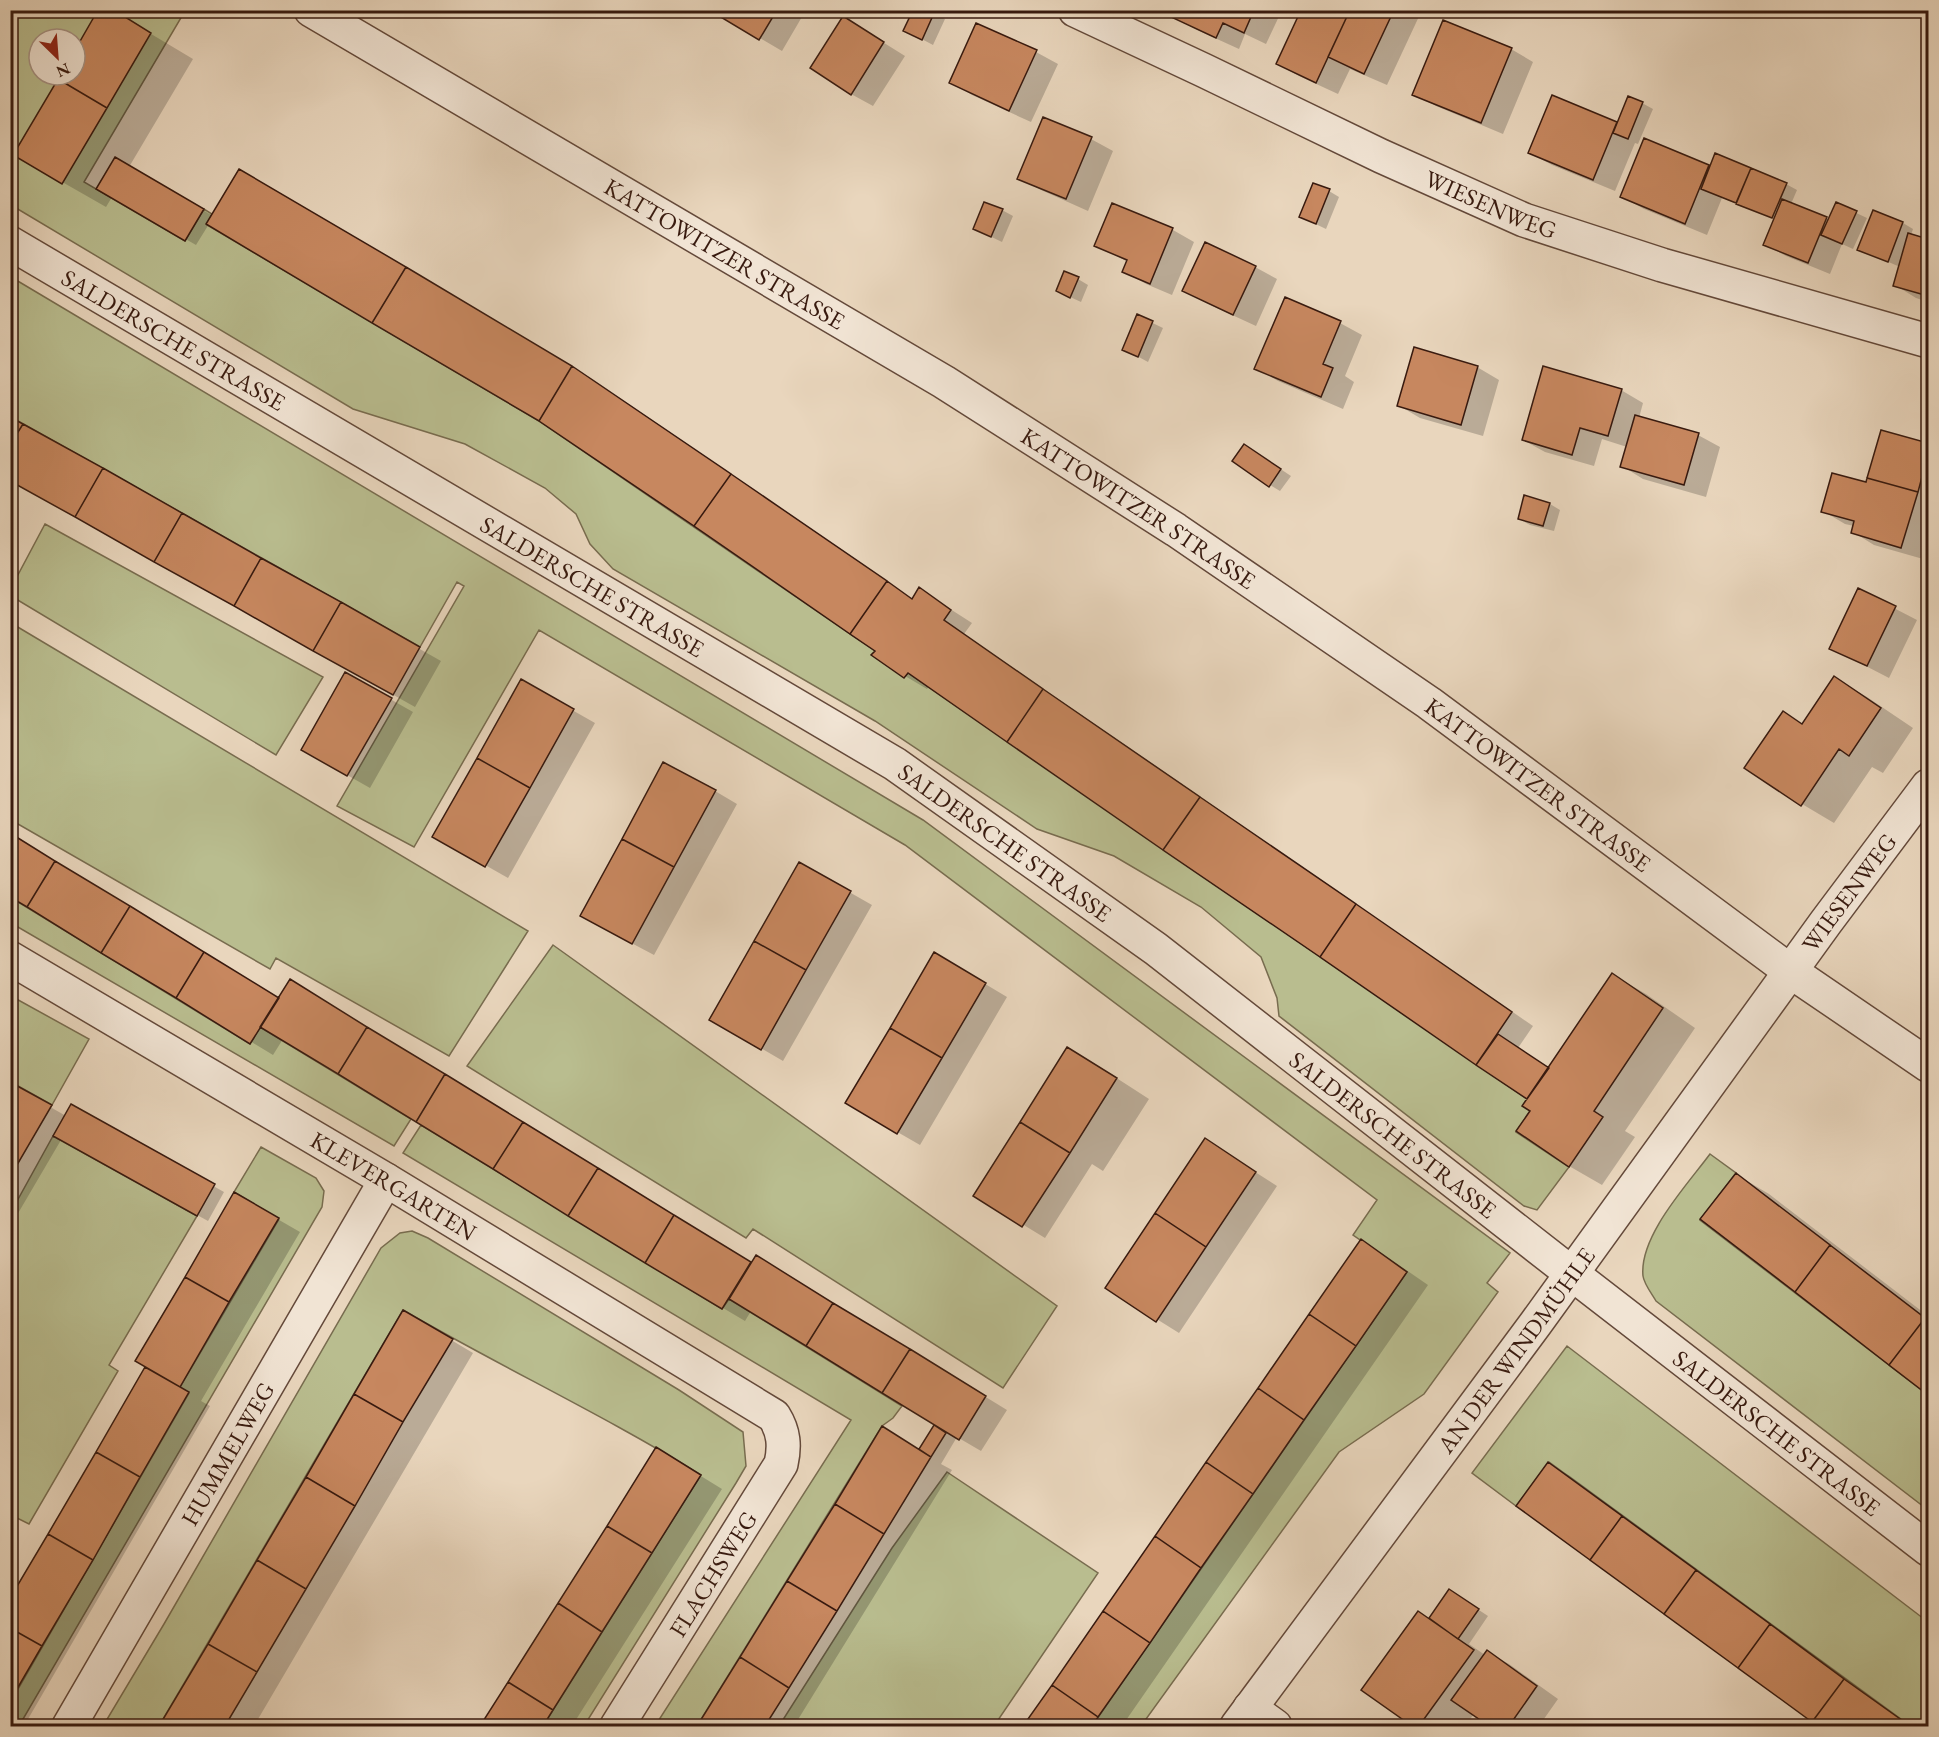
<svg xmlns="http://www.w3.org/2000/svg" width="1939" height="1737" viewBox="0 0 1939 1737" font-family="'EB Garamond',serif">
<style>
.green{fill:#b9bd8f;stroke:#786c4f;stroke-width:1.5;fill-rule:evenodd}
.shadow{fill:#0003}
.building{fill:#c7875f;stroke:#381a0f;stroke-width:1.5}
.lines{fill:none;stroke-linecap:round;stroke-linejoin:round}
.minor-casing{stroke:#64493a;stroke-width:36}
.minor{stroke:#f1e4d4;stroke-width:33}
.labels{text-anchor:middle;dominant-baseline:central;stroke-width:6;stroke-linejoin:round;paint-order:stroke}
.street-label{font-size:24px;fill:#381a0f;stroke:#f1e4d4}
</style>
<rect width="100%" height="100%" fill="#e9d6bd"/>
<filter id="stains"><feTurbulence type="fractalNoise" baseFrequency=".00333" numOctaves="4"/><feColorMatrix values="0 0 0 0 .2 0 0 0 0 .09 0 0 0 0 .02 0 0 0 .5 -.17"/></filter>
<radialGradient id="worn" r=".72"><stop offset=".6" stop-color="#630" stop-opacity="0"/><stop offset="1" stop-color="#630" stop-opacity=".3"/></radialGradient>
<path class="green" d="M11,11H185L84,182L185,241L204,209L212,214L207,225L539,421L875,651L872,655L904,677L908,673L1527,1099L1530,1111L1516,1132L1569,1167L1537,1210L1524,1206L1279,1016L1277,998L1261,957L1201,907L1114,856L1037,829L875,721L613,569L590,544L576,514L545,488L465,444L353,409L11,205ZM39,39H75V75H39Z
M11,277L923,820L1510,1253L1487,1283L1498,1292L1424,1394L1339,1452L1141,1726H1092L1407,1272L1353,1235L1377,1200L905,845L539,630L414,847L337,806L464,586L457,582L420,647L11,417Z
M45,524L323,677L276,755L11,596V588Z
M11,623L528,931L449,1056L276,958L270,969L11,820Z
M10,897L250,1044L260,1027L411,1119L394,1146L11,923Z
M553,945L1057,1306L1003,1388L753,1229L746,1238L467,1066Z
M11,996L89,1039L52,1105L11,1082Z
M421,1125L722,1309L729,1299L902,1406L893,1418L882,1426L697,1726H655L851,1420L403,1153Z
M53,1136L197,1216L109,1365L118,1371L29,1524L11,1515V1212Z
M261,1147L316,1178L324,1191L322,1207L19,1726H11V1701L189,1393L180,1387L279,1219L234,1192Z
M1710,1154L1736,1173L1700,1220L1928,1395V1510L1656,1301C1652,1294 1644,1284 1643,1276C1639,1236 1687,1185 1710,1154Z
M412,1231L428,1238L679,1390L743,1432L746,1466L736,1483L584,1726H543L701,1475C604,1415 501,1367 403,1310L159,1726H103L164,1624L381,1248L400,1233Z
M1567,1346L1928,1622V1726H1910L1549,1462L1516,1506L1472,1473Z
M947,1472L1098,1573L994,1726H779L892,1548Z"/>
<path class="shadow" d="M111,10L193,59L129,167L213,216L240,171L594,380L913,599L919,589L972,623L964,634L1533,1026L1518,1048L1550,1068L1613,975L1646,994L1695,1028L1625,1131L1635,1137L1602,1185L1569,1166L1530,1098L929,686L927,689L905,676L877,651L540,420L209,224L196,245L112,197L106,207L15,155L62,75H75V53Z
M712,10H806L782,51Z
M915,10H929L945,19L933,45L916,36Z
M1176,10H1282L1266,44L1245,34L1239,49L1195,29L1173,16Z
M1286,10H1422L1387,85L1350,69L1338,94L1299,76L1278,64L1300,17Z
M1444,22L1511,49L1533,62L1503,134L1436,106L1414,94Z
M865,31L905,56L873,106L851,94Z
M1036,52L1058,64L1031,122L972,95L951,82Z
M1553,97L1618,124L1642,103L1653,109L1638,144L1635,143L1615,191L1552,165L1530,153Z
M1091,139L1113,151L1088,211L1041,190L1019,178Z
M1716,155L1786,184L1797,190L1791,204L1830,220L1837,204L1867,218L1853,249L1842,244L1830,274L1786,256L1764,244L1775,219L1722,198L1707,235L1644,209L1622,197L1708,166L1711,168Z
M1329,191L1339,197L1326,229L1301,217Z
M1113,205L1173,230L1194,242L1172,295L1146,284L1124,271L1128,262L1096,245Z
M1002,210L1013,216L1002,242L975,229Z
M1903,223L1913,229L1911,235L1928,240V302L1916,298L1895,285L1900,267L1859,249Z
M1255,267L1277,279L1256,326L1206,303L1184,291Z
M1078,279L1088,285L1081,302L1068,296Z
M1286,299L1340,323L1362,335L1345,376L1354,382L1343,409L1278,381L1256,368Z
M1138,316L1163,328L1148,362L1124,349Z
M1477,367L1499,380L1483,436L1420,418L1398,405Z
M1621,390L1643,403L1639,418L1698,435L1720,447L1706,497L1643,479L1622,466L1627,447L1602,439L1594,466L1545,452L1523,440Z
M10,418L441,661L415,707L10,480Z
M1882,432L1928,445V542L1923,559L1874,545L1853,532L1854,526L1845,524L1823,511L1867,484Z
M1255,452L1291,476L1280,491L1270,485Z
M1525,497L1550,504L1560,510L1554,531L1530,525L1519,519Z
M1859,590L1917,620L1889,678L1831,648Z
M346,674L413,712L370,788L303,750Z
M1834,678L1867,697L1913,728L1883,773L1872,767L1834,823L1802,804L1803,725Z
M521,681L595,723L508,878L434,836Z
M715,791L737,804L654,955L603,928Z
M800,864L872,905L783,1061L711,1019Z
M10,895L279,999L312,994L752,1264L778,1270L1007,1410L981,1451L957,1437L941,1464L952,1470L794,1726H699L882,1428L920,1450L934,1427L940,1430L941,1428L751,1311L745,1321L723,1308L283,1039L273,1055Z
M935,954L1007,997L920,1145L847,1103Z
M1101,1068L1149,1099L1103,1171L1092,1164L1045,1238L975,1195Z
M10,1084L66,1116L71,1106L224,1192L208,1221L61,1140L10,1227Z
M1205,1140L1277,1186L1179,1333L1107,1288Z
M1737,1175L1769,1194L1928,1316V1393L1702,1219Z
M234,1194L300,1232L201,1401L210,1406L24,1726H10V1601L147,1366Z
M1361,1241L1383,1254L1428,1285L1122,1726H1025Z
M404,1312L473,1353L254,1726H161Z
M657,1449L722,1489L572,1726H482Z
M1549,1464L1570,1476L1912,1726H1820L1518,1505Z
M1450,1591L1488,1616L1469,1644L1485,1655L1487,1652L1509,1664L1558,1699L1539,1726H1482L1485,1722L1474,1714L1465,1726H1414L1363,1690L1419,1613L1430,1619Z"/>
<path class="building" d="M98,10H114L151,33L107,108L58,79L60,75H75V50Z
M709,10H777L759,40Z
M913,10L935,11L922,40L903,31Z
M1174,10H1254L1244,33L1223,23L1216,38L1171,17Z
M1301,10H1350L1316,83L1276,64Z
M1350,10H1394L1364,74L1328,57Z
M843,16L884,42L851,95L810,68Z
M1443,20L1512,48L1481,123L1412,95Z
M976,23L1037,50L1009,111L949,83Z
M58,79L107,108L62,184L13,155Z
M1552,95L1617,122L1593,180L1528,153Z
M1628,96L1643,102L1628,139L1613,133Z
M1043,117L1092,137L1066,199L1017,179Z
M1644,138L1709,165L1685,224L1620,197Z
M1715,153L1751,168L1736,203L1701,189Z
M115,157L204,209L185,241L96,189Z
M1751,168L1787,183L1772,218L1736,204Z
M239,169L406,267L372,323L206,224Z
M1313,183L1330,189L1316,224L1299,217Z
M1782,199L1827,217L1808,263L1763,245Z
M984,202L1003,209L991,237L973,229Z
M1836,202L1857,211L1842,244L1821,235Z
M1112,203L1173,228L1150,284L1122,272L1127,260L1094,246Z
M1873,210L1903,222L1888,262L1857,250Z
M1908,233L1928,239V296L1893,286Z
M1205,242L1256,266L1233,315L1182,291Z
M406,267L572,366L539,421L372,323Z
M1064,271L1079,277L1070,298L1056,291Z
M1285,297L1341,321L1323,364L1333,368L1321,397L1254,369Z
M1137,314L1153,321L1138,357L1122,350Z
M1414,347L1478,366L1461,425L1397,406Z
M572,366L731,474L694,526L539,421Z
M1543,366L1622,389L1608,436L1580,428L1572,455L1522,440Z
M1635,415L1699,433L1684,485L1620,467Z
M10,417L23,424L10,445Z
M23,424L103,468L75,517L10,481V445Z
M1881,430L1928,443V454L1918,492L1867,478Z
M1244,444L1281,469L1269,487L1232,461Z
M103,468L182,513L154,562L75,517Z
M1832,473L1866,482L1867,478L1918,492L1901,548L1851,533L1854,521L1821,512Z
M731,474L887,581L850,634L694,526Z
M1524,495L1550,503L1543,526L1518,519Z
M182,513L261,558L234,606L154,562Z
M261,558L341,602L313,651L234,606Z
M887,581L912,599L919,587L951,610L944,620L1043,689L1007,742L908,673L904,678L871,655L875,651L850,634Z
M1858,588L1896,606L1867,666L1829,649Z
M341,602L420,647L393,695L313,651Z
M345,672L392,698L347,776L301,750Z
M1834,676L1881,708L1849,756L1839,749L1801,806L1744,768L1783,711L1802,724Z
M521,679L574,709L530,788L477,758Z
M1043,689L1200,797L1163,850L1007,742Z
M477,758L530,788L485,867L432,837Z
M663,762L716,790L674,867L622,839Z
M1200,797L1356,904L1320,957L1163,850Z
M10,833L55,861L27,907L10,897Z
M622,839L674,867L632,944L580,916Z
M55,861L130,906L101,953L27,907Z
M799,862L851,891L806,970L754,941Z
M1356,904L1512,1012L1476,1065L1320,957Z
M130,906L204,952L176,998L101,953Z
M754,941L806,970L761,1050L709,1020Z
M204,952L279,998L250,1044L176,998Z
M934,952L986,983L942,1058L890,1028Z
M1612,973L1663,1008L1594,1111L1603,1117L1569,1167L1516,1131L1530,1111L1522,1106Z
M290,979L367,1027L338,1074L260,1027Z
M367,1027L445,1074L416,1122L338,1074Z
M890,1028L942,1058L897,1134L845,1103Z
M1498,1034L1549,1068L1527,1099L1476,1065Z
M1067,1047L1117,1078L1070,1153L1020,1122Z
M445,1074L523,1122L493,1169L416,1122Z
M10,1082L52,1105L10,1177Z
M71,1104L215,1184L197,1216L53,1136Z
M523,1122L598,1168L568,1216L493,1169Z
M1020,1122L1070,1153L1022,1227L973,1196Z
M1205,1138L1256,1172L1206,1247L1155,1213Z
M598,1168L674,1215L645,1263L568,1216Z
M1736,1173L1830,1245L1795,1292L1700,1219Z
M234,1192L279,1218L229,1302L185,1277Z
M1155,1213L1206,1247L1156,1322L1105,1288Z
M674,1215L751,1262L722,1309L645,1263Z
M1361,1239L1407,1272L1356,1346L1309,1314Z
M1830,1245L1925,1318L1889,1365L1795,1292Z
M756,1255L833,1303L806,1346L729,1299Z
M185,1277L229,1302L180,1387L135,1361Z
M833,1303L910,1349L882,1393L806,1346Z
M403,1310L453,1339L403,1422L354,1394Z
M1309,1314L1356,1346L1304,1420L1258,1388Z
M1925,1318L1928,1321V1395L1889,1365Z
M910,1349L986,1396L959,1440L882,1393Z
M145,1367L189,1392L140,1477L96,1452Z
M1258,1388L1304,1420L1253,1494L1206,1462Z
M354,1394L403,1422L355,1506L306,1477Z
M934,1425L946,1433L931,1457L919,1449Z
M882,1426L931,1457L884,1534L835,1504Z
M656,1447L701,1475L652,1553L607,1526Z
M96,1452L140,1477L93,1560L48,1534Z
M1206,1462L1253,1494L1201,1568L1155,1536Z
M1548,1462L1622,1516L1590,1560L1516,1506Z
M306,1477L355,1506L306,1589L257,1560Z
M835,1504L884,1534L837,1611L787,1581Z
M1622,1516L1696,1570L1664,1614L1590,1560Z
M607,1526L652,1553L602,1632L558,1603Z
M48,1534L93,1560L42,1646L10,1628V1598Z
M1155,1536L1201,1568L1150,1643L1103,1611Z
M257,1560L306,1589L257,1672L208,1644Z
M1696,1570L1770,1624L1738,1668L1664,1614Z
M787,1581L837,1611L789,1688L740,1657Z
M1449,1589L1479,1609L1458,1639L1429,1618Z
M558,1603L602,1632L553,1710L508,1682Z
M1103,1611L1150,1643L1098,1717L1052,1685Z
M1418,1611L1474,1650L1419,1726H1412L1361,1690Z
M1770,1624L1844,1679L1812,1722L1738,1668Z
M10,1628L42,1646L10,1701Z
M208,1644L257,1672L225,1726H159Z
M1487,1650L1537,1686L1509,1726H1480L1483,1722L1451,1700Z
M740,1657L789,1688L765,1726H697Z
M1844,1679L1910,1726H1817L1812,1722Z
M508,1682L553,1710L543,1726H480Z
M1052,1685L1098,1717L1092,1726H1023Z"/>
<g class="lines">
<defs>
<g id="minor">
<path id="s1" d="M311,10L944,382L1176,530L1429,703L1790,971L1928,1065"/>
<path id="s2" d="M1075,10L1203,70L1381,156L1524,220L1662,265L1928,341"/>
<path id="s3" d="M10,243L895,764L1156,949L1571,1273L1928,1549"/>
<path id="s4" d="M10,958L386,1180L774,1416C784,1432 785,1446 781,1464L617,1726"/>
<path d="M1250,1708L1275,1726"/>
<path id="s5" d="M69,1726L386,1180"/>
<path id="s6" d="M1237,1726L1536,1323L1826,922L1928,786"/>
</g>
</defs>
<use href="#minor" class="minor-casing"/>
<use href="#minor" class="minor"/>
</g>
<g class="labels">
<g class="street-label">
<text stroke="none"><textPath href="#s2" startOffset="459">WIESENWEG</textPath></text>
<text stroke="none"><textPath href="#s1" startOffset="480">KATTOWITZER STRASSE</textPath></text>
<text stroke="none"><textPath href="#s3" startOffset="190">SALDERSCHE STRASSE</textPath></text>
<text stroke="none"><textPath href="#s1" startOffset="966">KATTOWITZER STRASSE</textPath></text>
<text stroke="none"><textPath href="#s3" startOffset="676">SALDERSCHE STRASSE</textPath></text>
<text stroke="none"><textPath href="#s1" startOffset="1452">KATTOWITZER STRASSE</textPath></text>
<text stroke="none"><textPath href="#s3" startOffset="1162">SALDERSCHE STRASSE</textPath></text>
<text stroke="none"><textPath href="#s6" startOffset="1034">WIESENWEG</textPath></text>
<text stroke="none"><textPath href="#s3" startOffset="1648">SALDERSCHE STRASSE</textPath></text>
<text stroke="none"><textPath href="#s4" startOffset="446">KLEVERGARTEN</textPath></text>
<text stroke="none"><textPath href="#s6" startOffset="468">AN DER WINDMÜHLE</textPath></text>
<text stroke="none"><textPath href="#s3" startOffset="2134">SALDERSCHE STRASSE</textPath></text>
<text stroke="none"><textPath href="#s5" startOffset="315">HUMMELWEG</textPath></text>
<text transform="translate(713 1574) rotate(-58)">FLACHSWEG</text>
</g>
</g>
<rect width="1939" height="1737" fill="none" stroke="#e9d6bd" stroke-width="36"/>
<rect x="12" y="12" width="1915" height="1713" fill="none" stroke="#381a0f" stroke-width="3"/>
<rect x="18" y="18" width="1903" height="1701" fill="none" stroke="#381a0f" stroke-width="1.5"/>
<g transform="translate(57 57) rotate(155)"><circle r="28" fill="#f1e4d4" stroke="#a79385" stroke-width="1.5"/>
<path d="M0-4.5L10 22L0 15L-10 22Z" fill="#8f2418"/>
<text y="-9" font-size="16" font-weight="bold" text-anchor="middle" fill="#381a0f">N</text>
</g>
<rect width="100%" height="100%" filter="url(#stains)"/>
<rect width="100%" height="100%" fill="url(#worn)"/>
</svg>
